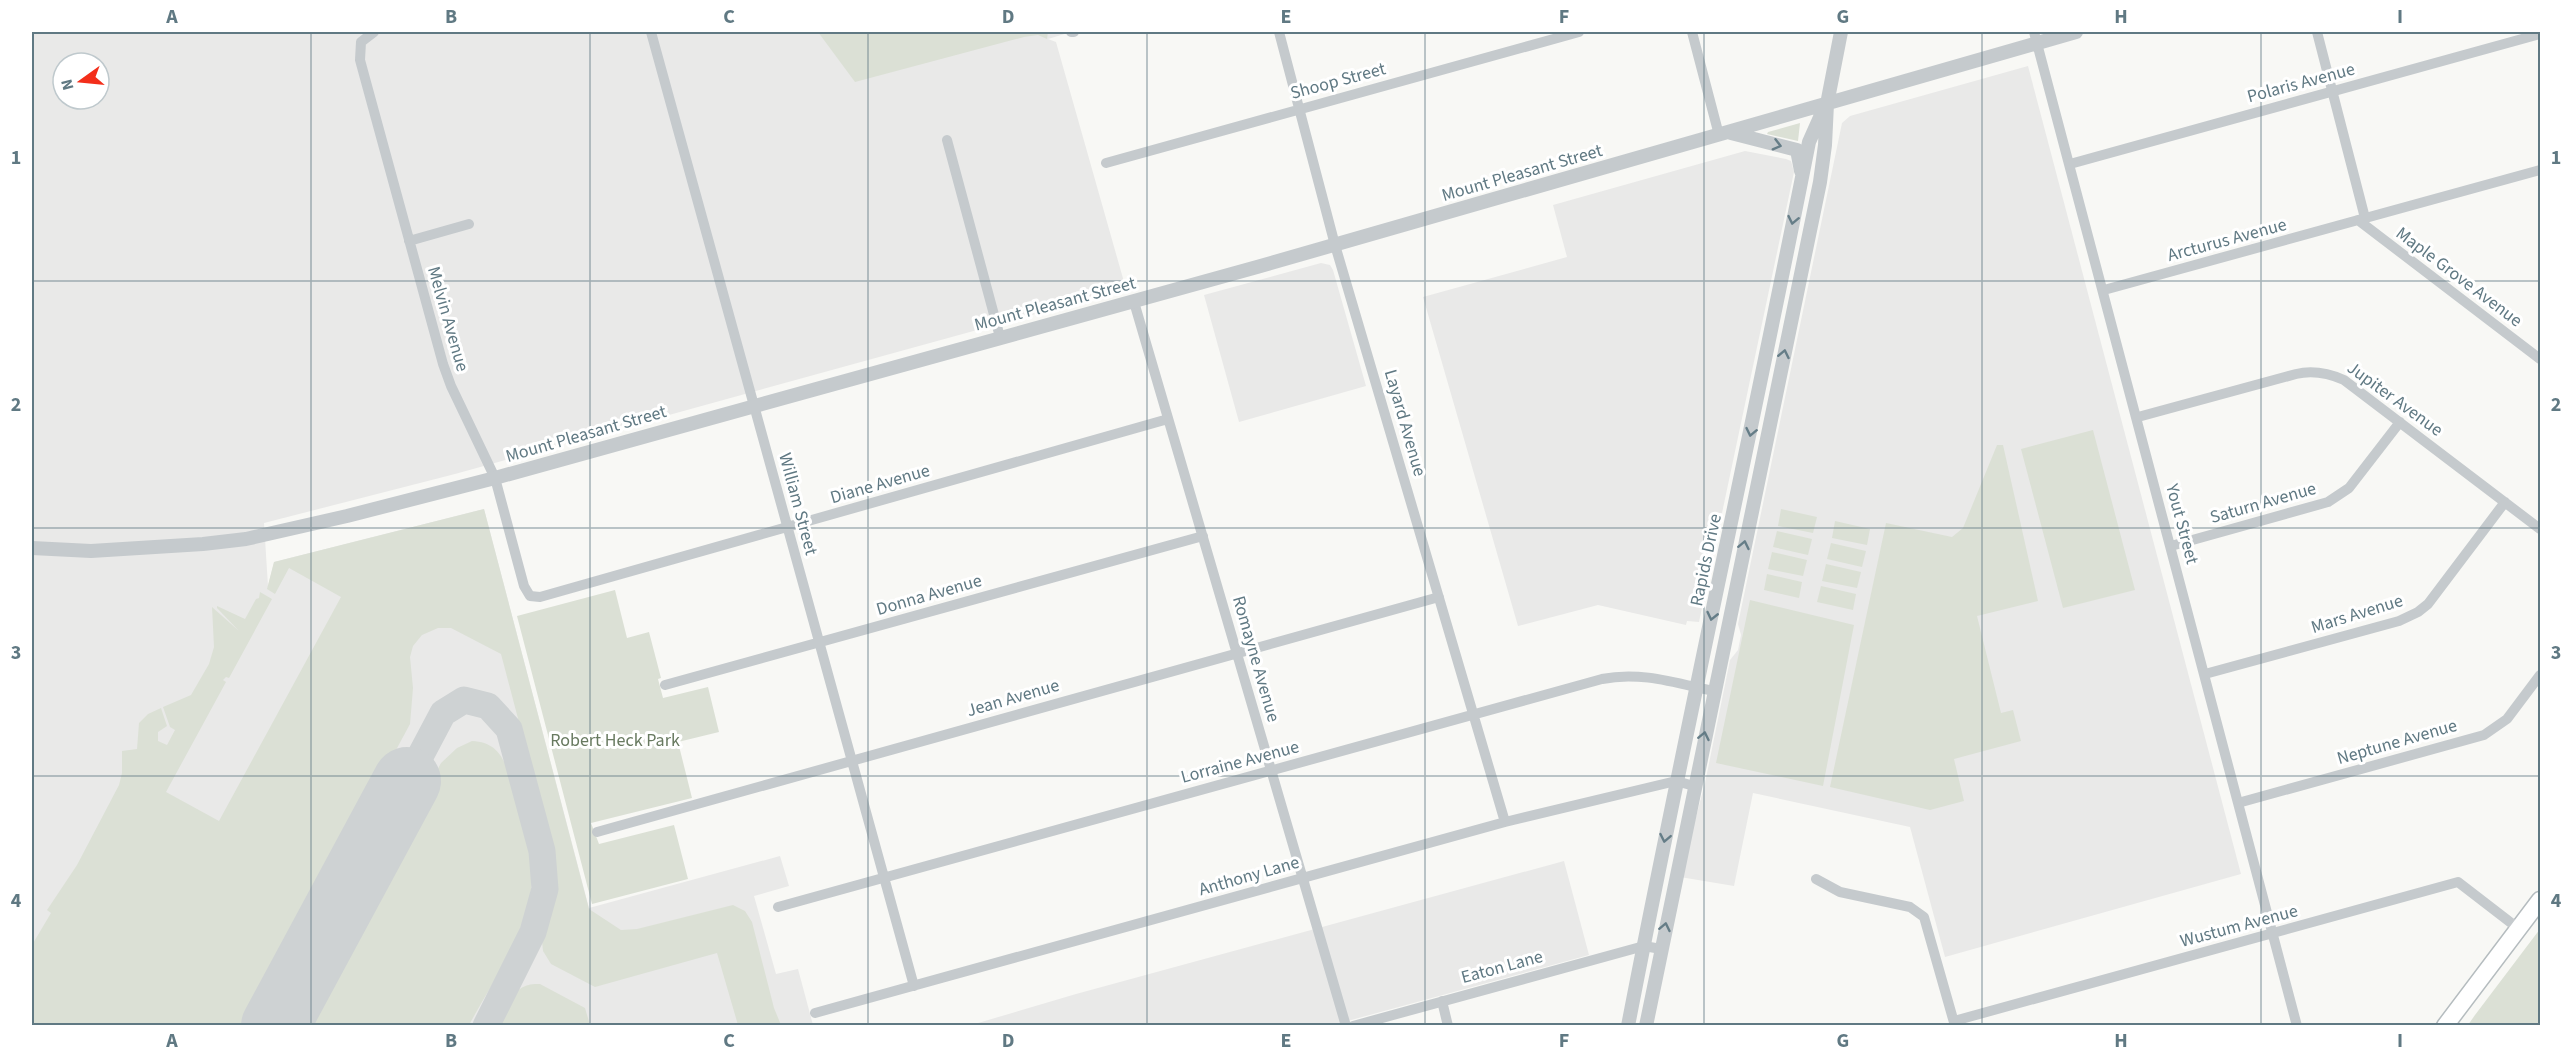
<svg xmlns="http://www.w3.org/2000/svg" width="2572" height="1057" viewBox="0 0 2572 1057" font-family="'Source Sans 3',sans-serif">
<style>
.built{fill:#e9e9e8;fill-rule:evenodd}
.green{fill:#dbe0d5}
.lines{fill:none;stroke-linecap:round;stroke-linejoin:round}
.taxiway{stroke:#ced2d3;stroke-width:27}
.runway{stroke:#ced2d3;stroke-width:68}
.primary-casing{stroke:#b5bcbf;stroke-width:19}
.minor{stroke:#c5cacd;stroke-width:10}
.tertiary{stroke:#c5cacd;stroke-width:14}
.primary{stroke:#fff;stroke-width:16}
.oneway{stroke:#657d87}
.grid{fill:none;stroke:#607983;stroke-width:1.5;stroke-opacity:0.55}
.labels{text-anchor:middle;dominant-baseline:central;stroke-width:6;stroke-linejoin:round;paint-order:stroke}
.street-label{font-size:18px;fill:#607983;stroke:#fff}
.park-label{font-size:18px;fill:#687a60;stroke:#fff}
.neatline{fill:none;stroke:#607983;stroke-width:2}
.grid-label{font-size:20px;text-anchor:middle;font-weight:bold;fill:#607983}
</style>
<rect width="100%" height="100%" fill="#f8f8f5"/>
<path class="built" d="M32,32H1071L1048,39L1056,42L1126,289L455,474L264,523L268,586L274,562L484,509L589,908L780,856L789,886L754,896L776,974L798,969L813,1025H32ZM63,63H99V99H63Z
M2028,66L2241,874L1945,957L1910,827L1753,793L1734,886L1680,877L1705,783L1730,660L1738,650L1741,635L1738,624L1842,123L1850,116Z
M1745,151L1786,159L1791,161L1794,172L1699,622L1687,621L1686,625L1598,605L1518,626L1423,297L1567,257L1553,205Z
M1321,263L1330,265L1333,270L1366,386L1239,422L1204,295Z
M1564,861L1589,955L1333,1025L968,1026L1076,994Z"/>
<path class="green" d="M818,32H1048L1047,39L1038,35L1024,37L855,82Z
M1800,123L1798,141L1767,134L1768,132Z
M2093,430L2135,590L2063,608L2021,449Z
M1997,445H2003L2038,601L1977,616L2001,713L2013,710L2021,741L1954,759L1964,801L1930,810L1830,787L1886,523L1952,537L1963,528Z
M484,509L589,909L621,930L637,929L733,905L745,911L752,922L774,1008L781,1025H738L717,953L595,987L551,964L543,951L542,941L555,895V859L501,654L451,628H438L422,635L413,646L410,657L413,688L410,724L248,1025H32V945L51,913L47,910L77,865L119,785L122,773V751L137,749L139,723L148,714L161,708L167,726L158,732V741L167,745L175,730L170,727L163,707L191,695L209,664L214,647L212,607L239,631L217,608V606L245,619L256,599L259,598L260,592L272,599L229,678L226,677L223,680L226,682L166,792L219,821L341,597L289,568L275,594L267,589L274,562Z
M1781,509L1817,517L1813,533L1778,526Z
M1835,521L1870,529L1867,545L1832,538Z
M1777,531L1812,539L1808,555L1773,547Z
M1831,543L1866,551L1862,567L1827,559Z
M1772,552L1807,560L1803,576L1768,569Z
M1826,564L1861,572L1857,588L1822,581Z
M1767,574L1802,582L1799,598L1764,590Z
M1821,586L1856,594L1853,610L1817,602Z
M615,590L627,638L649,632L661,678L658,679L663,698L708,687L719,732L678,742L692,798L591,823L599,844L674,825L688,879L592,904L517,616Z
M1750,600L1854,625L1823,786L1716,763Z
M472,741C501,742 506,764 513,788C520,817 532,848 532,878C531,927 492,983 469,1025H300L441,763L457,748Z
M2540,929V1025H2468L2475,1015Z
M535,984H540L585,1008L590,1025H496C506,1008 512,985 535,984Z"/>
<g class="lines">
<path class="taxiway" d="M407,781L443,713L464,700L488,706L509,729L542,851L545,889L533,932L486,1026"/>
<path class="runway" d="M275,1026L407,781"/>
<defs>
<path id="primary" d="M2445,1026L2540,900"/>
</defs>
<use href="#primary" class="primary-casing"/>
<path class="minor" d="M374,32L361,42L360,60L443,364L451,386L495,478L524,586L530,596L540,597L1168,419
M651,32L914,986
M1071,32H1074
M1279,32L1335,245L1505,822
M1692,32L1719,135
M2034,32L2297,1026
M2317,32L2365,218
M947,140L1000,337
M1106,163L1579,32
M2070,164L2540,34
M2358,220L2540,359
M409,241L469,224
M2104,290L2540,170
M1134,302L1346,1026
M2138,417L2296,374C2313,370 2328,373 2344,380L2540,529
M2171,546L2328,502L2349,488L2400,422
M2205,674L2399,621L2418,612L2428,604L2505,502
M665,685L1203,536
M2238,803L2484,735L2507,719L2540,675
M597,832L1439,597
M1816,879L1840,892L1910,907L1924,917L1955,1026
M778,907L1602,679C1640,671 1676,683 1713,691
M1442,1001L1448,1026
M815,1013L1505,822L1676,781L1694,786
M1954,1021L2458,882L2519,929
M1353,1026L1644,946L1661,949"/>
<path class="tertiary" d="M1731,133L1797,150L1801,171
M32,548L91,551L203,544L246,539L347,516L495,478L1257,267L2076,32
M1628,1026C1685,730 1751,437 1809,142L1825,106
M1646,1026L1820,182L1825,145L1827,104L1841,32"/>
<use href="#primary" class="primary"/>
</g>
<defs><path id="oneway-chevron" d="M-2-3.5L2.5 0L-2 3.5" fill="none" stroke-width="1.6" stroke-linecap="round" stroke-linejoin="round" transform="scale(1.5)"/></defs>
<g class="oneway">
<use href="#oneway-chevron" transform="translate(1777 145) rotate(15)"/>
<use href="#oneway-chevron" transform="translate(1793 220) rotate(102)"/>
<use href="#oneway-chevron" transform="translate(1784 354) rotate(-78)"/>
<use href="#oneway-chevron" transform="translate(1751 432) rotate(102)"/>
<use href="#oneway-chevron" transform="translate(1744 545) rotate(-78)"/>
<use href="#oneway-chevron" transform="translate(1712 616) rotate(103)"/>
<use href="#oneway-chevron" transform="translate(1704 736) rotate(-78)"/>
<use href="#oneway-chevron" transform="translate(1665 838) rotate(101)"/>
<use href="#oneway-chevron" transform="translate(1665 927) rotate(-78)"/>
</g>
<path class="grid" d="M311,32V1026M590,32V1026M868,32V1026M1147,32V1026M1425,32V1026M1704,32V1026M1982,32V1026M2261,32V1026M32,281H2540M32,528H2540M32,776H2540"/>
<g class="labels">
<g class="street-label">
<text transform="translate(1338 81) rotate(-15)">Shoop Street</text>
<text transform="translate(2301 83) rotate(-15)">Polaris Avenue</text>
<text transform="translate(1522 173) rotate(-16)">Mount Pleasant Street</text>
<text transform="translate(2227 240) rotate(-15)">Arcturus Avenue</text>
<text transform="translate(2459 277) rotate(37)">Maple Grove Avenue</text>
<text transform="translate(1055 304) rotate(-15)">Mount Pleasant Street</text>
<text transform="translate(448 319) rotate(74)">Melvin Avenue</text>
<text transform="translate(2395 399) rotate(36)">Jupiter Avenue</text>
<text transform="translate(1405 423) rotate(74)">Layard Avenue</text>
<text transform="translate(586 434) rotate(-16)">Mount Pleasant Street</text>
<text transform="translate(880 484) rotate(-16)">Diane Avenue</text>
<text transform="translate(2263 503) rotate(-16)">Saturn Avenue</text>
<text transform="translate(798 504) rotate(75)">William Street</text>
<text transform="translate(2182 524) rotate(75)">Yout Street</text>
<text transform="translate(1706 560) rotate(-78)">Rapids Drive</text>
<text transform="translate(929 595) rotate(-16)">Donna Avenue</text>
<text transform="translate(2357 614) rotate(-17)">Mars Avenue</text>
<text transform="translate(1256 659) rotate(74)">Romayne Avenue</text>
<text transform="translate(1013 698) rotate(-16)">Jean Avenue</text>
<text transform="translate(2397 742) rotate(-16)">Neptune Avenue</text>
<text transform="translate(1240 762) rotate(-15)">Lorraine Avenue</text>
<text transform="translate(1249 876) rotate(-16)">Anthony Lane</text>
<text transform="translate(2239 926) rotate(-15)">Wustum Avenue</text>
<text transform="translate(1502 967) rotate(-15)">Eaton Lane</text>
</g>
<g class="park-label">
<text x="615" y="740">Robert Heck Park</text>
</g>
</g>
<rect width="2572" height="1057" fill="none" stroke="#ffffff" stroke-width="66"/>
<g transform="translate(81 81) rotate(255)"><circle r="28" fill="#ffffff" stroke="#bfc9cd" stroke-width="1.5"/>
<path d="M0-4.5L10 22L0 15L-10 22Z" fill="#f32e1a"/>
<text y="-9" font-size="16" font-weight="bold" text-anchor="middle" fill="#607983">N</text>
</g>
<rect x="33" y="33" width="2506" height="991" class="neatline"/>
<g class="grid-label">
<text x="172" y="23">A</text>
<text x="451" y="23">B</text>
<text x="729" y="23">C</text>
<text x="1008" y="23">D</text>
<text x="1286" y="23">E</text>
<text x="1564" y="23">F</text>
<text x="1843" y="23">G</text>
<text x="2121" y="23">H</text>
<text x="2400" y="23">I</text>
<text x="16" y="164">1</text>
<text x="2556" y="164">1</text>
<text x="16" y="411">2</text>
<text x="2556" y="411">2</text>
<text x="16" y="659">3</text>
<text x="2556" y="659">3</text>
<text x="16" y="907">4</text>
<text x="2556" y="907">4</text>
<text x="172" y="1047">A</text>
<text x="451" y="1047">B</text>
<text x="729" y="1047">C</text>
<text x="1008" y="1047">D</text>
<text x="1286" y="1047">E</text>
<text x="1564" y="1047">F</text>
<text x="1843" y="1047">G</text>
<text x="2121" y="1047">H</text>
<text x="2400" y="1047">I</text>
</g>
</svg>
